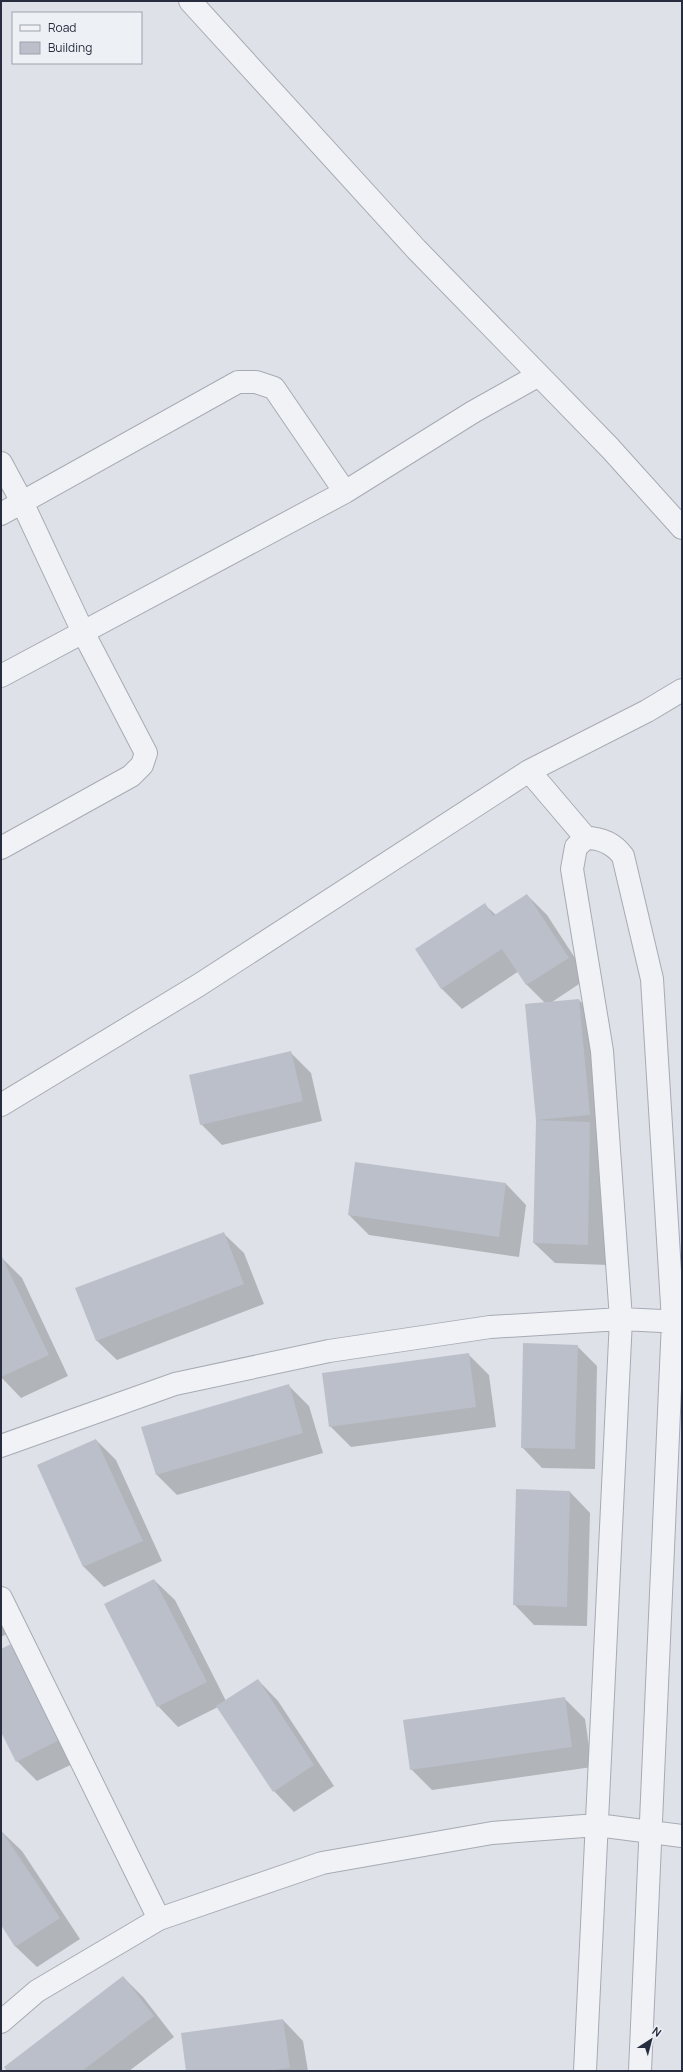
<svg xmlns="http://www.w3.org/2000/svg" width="683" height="2072" viewBox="0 0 683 2072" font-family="Manrope,sans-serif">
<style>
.shadow{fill:#0003}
.building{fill:#bbbfca}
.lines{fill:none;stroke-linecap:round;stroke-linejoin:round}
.street-casing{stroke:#a7abb4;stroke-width:24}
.street{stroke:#f0f2f6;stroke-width:22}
</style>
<rect width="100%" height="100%" fill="#dee1e7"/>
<path class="shadow" d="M527,895L547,915L588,978L552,1002L579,1000L599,1020L608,1265L555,1263L534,1243L537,1120L526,1004L545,1003L527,985L519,971L462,1009L441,988L485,905L496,915Z
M290,1052L311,1073L322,1121L222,1145L201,1124Z
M356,1163L506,1184L526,1205L519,1257L369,1235L349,1215Z
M223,1233L244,1253L264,1304L117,1360L96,1340Z
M1,1257L22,1278L68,1376L21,1398L1,1377Z
M577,1346L597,1366L595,1469L542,1468L522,1447Z
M468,1354L489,1375L496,1427L351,1447L330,1426Z
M288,1385L309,1406L323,1453L177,1495L157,1475L142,1428Z
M96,1440L116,1460L162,1561L104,1587L84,1567L38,1465Z
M570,1492L590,1513L587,1626L534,1625L514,1604Z
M154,1580L175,1600L226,1701L258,1680L278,1701L334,1786L294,1812L274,1791L218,1707L178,1727L158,1706Z
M1,1595L18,1628L1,1637Z
M1,1650L83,1759L37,1781L17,1761L1,1730Z
M564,1698L585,1719L592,1767L432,1790L411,1769Z
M1,1831L22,1851L80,1939L37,1967L16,1947L1,1923Z
M123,1977L143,1997L174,2037L129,2071H9Z
M283,2020L303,2041L308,2071H187Z"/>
<path class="building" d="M527,894L569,958L526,985L502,949L441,989L415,949L485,903L493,916Z
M579,999L590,1115L536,1120L525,1004Z
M291,1051L303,1101L200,1125L189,1075Z
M536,1120L590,1122L588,1245L533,1243Z
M355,1162L506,1183L499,1237L348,1215Z
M224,1232L244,1284L96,1341L75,1288Z
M1,1255L49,1355L1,1377Z
M523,1343L578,1345L575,1449L521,1448Z
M469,1353L476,1407L329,1427L322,1373Z
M289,1384L303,1433L156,1475L141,1427Z
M96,1439L143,1541L83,1567L37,1465Z
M516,1489L570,1491L567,1607L513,1605Z
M154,1579L207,1682L157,1707L104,1604Z
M15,1642L63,1738L16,1762L1,1732V1649Z
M258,1679L314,1765L273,1792L216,1706Z
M565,1697L572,1747L410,1770L403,1720Z
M1,1830L60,1918L15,1947L1,1925Z
M123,1976L154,2016L82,2071H7L4,2067Z
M283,2019L290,2068L264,2071H186L181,2033Z"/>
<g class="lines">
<defs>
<path id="street" d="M190,1L416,249L610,448L682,528
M1,463L22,502L83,632L146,753L142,765L131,776L1,848
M1,514L238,382H256L274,388L345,492
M1,676L345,492L473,412L539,375
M529,771L586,838
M1,1105L199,985L529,771L647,711L682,690
M1,1446L175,1384L329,1351L490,1327L621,1319L682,1322
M1,1598L159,1919
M1,2022L37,1991L159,1919L322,1863L492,1833L597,1825L682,1836
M585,2071L621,1319L602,1051L572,869L576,847L586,838C602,838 614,844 623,856L652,979L673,1321L640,2071"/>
</defs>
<use href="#street" class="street-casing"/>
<use href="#street" class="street"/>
</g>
<rect width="683" height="2072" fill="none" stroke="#272d3e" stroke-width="4"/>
<rect x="12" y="12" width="130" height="52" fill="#edf0f5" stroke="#9ea2ac"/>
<rect x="20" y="25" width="20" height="6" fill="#f0f2f6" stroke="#9ea2ac"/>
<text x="48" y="32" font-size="12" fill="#272d3e">Road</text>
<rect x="20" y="42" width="20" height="12" fill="#bbbfca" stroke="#9ea2ac"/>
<text x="48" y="52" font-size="12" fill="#272d3e">Building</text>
<g transform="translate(651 2040) rotate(36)" stroke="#edf0f5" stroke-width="3" paint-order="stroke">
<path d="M0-3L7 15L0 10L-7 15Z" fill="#272d3e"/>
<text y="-6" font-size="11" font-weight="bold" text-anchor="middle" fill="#272d3e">N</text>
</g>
</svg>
